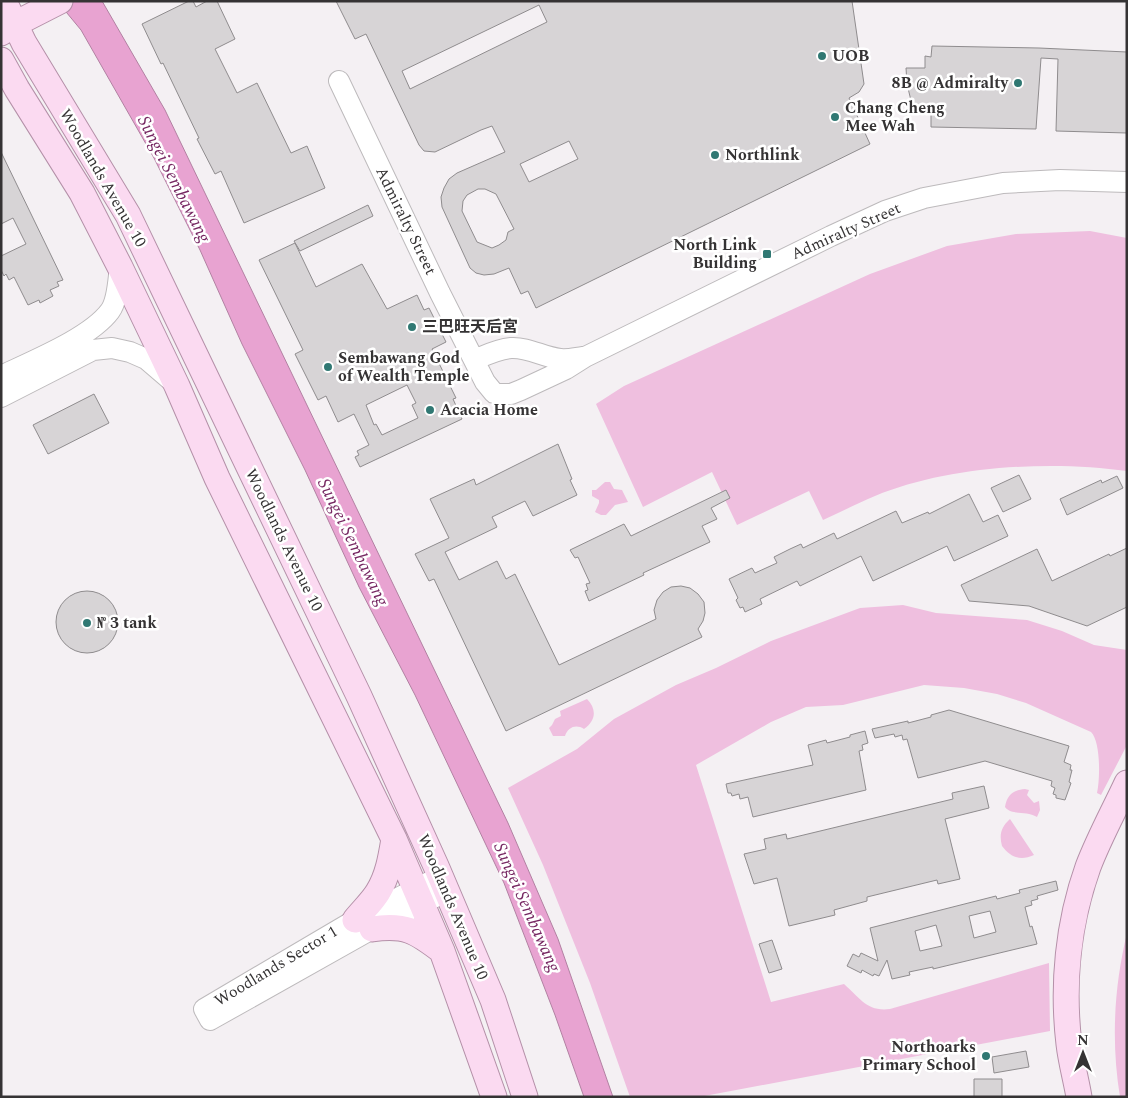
<svg xmlns="http://www.w3.org/2000/svg" width="1128" height="1098" viewBox="0 0 1128 1098" font-family="Spectral,'Noto Sans SC',serif">
<style>
.green{fill:#efbfdf}
.water{fill:#e8a3d1;stroke:#b281a2}
.building{fill:#d7d4d6;stroke:#8f8c8e;fill-rule:evenodd}
.lines{fill:none;stroke-linecap:round;stroke-linejoin:round}
.minor-casing{stroke:#bdbabc;stroke-width:22}
.major-casing{stroke:#b490a8;stroke-width:27}
.minor{stroke:#fff;stroke-width:20}
.major{stroke:#fbdaf1;stroke-width:25}
.poi-dot{fill:#307873;stroke:#fff;stroke-width:2}
.labels{text-anchor:middle;dominant-baseline:central;stroke-width:5;stroke-linejoin:round;paint-order:stroke}
.poi-label{font-size:16px;font-weight:bold;fill:#353334;stroke:#fff;text-anchor:start}
.street-label{font-size:16px;fill:#353334;stroke:#fff}
.water-label{font-size:18px;font-style:italic;fill:#762762;stroke:#fff}
</style>
<rect width="100%" height="100%" fill="#f4f0f3"/>
<path class="green" d="M1090,231L1127,238V471C1050,460 947,466 875,496C858,503 841,512 823,520L809,491L737,525L712,472L643,507L596,404L624,386L870,274L947,246L1016,234Z
M605,482H610L614,489L622,490L628,502L615,505L606,515H601L595,512L599,503V500L592,496V490H596Z
M903,605L936,613L1027,620L1062,631L1094,645L1127,650V745L1101,795L1097,793C1100,780 1101,742 1091,732L1026,703L997,694L964,688L924,685L843,705L806,707L771,722L696,765L771,1002L844,984C860,998 867,1012 890,1009L1049,963L1050,1031L699,1097H630L590,983L543,865L508,788L577,749L614,719L676,685L716,668L771,641L860,608Z
M587,699C597,709 596,721 584,729C576,724 568,727 565,736H553L549,728L552,725L555,719L561,716L560,711Z
M1025,789L1029,790L1027,795L1034,803L1039,801L1040,810L1037,817C1026,810 1012,816 1005,807C1007,795 1013,790 1025,789Z
M1010,819L1034,855C1021,861 1011,858 1002,846C999,835 1001,827 1010,819Z
M1127,933V1097H1120C1111,1042 1114,987 1127,933Z"/>
<path class="water" d="M57,1H102L165,110L508,823L558,939L613,1097H584L555,1015L504,883L415,695L359,587L305,470L242,344L200,250L154,158L81,30Z"/>
<path class="building" d="M189,1H193L196,7L207,1H217L235,39L215,49L237,93L257,83L291,153L307,146L325,188L244,223L221,171L215,174L197,139L199,138L163,63L161,64L142,24Z
M336,1H852L864,84L859,92L849,98L870,144L536,308L528,291L521,294L509,268L494,274L484,275L476,273L470,268L442,207L441,197L444,188L449,179L457,173L505,152L492,126L481,130L435,152L424,151L419,145L366,34L355,39ZM539,5L547,22L410,89L402,71ZM569,141L578,159L529,182L520,164ZM478,189H485L496,194L514,229L508,232L506,240L499,245L492,248L477,242L462,211L463,201L467,195Z
M932,46L1039,48L1127,52V133L1056,131L1058,59L1041,58L1036,129L931,127V113H914L907,84L906,68H925V56L931,57Z
M1,152L63,280L57,282L59,286L50,290L53,296L40,303L39,300L28,305L14,277L9,280L6,274L4,276L1,270V256L26,244L13,218L1,224Z
M368,205L373,216L300,251L294,241Z
M295,243L316,287L362,264L387,309L417,295L424,310L429,308L446,342L432,349L456,398L453,399L462,419L360,467L355,457L359,455L357,451L369,445L354,414L338,422L326,396L318,400L295,354L303,350L259,260ZM407,385L416,403L412,405L418,418L382,435L376,424L374,425L366,405Z
M94,394L109,423L48,454L33,425Z
M558,444L572,479L570,480L577,495L533,516L525,501L492,517L497,527L445,552L459,580L497,561L506,579L515,574L559,665L656,619L654,610L657,600L663,592L671,587L681,586L690,588L698,594L704,602L705,613L703,621L698,629L702,637L506,731L434,579L429,581L415,554L449,538L430,499L474,479L476,485Z
M1019,475L1031,499L1003,512L991,488Z
M1117,476L1123,488L1067,515L1060,499L1101,480L1102,483Z
M726,490L730,498L711,508L717,519L702,526L710,542L643,573L644,575L589,601L585,591L588,590L586,584L590,583L578,557L575,558L570,550L624,524L631,536Z
M969,494L983,522L998,515L1008,536L954,561L947,546L873,581L861,556L800,586L797,581L760,599L762,604L745,612L743,607L740,608L736,600L738,598L729,579L752,568L755,573L777,563L774,557L790,549L801,544L803,548L834,533L837,539L896,511L902,523L928,512L929,514Z
M1127,548V607L1087,626L1029,606L969,601L961,585L1037,549L1052,581L1109,554L1110,556Z
M56 622a31 31 0 1 1 62 0a31 31 0 1 1-62 0Z
M949,710L1069,746L1064,762L1071,765L1070,770H1072L1069,782L1071,783L1065,800L1056,798V795L1053,794L1055,788L1051,786L1052,781L985,761L918,778L907,739L903,740L902,735L895,737L894,734L875,738L872,729L908,721V723L931,717V715Z
M865,731L868,743L862,745L863,750L859,751L866,790L753,817L748,797L740,799L739,794L732,796L731,793H728L726,784L813,765L808,745L826,740L827,743L850,737V735Z
M984,786L989,808L945,819L960,879L938,884L937,880L867,897V901L834,910L835,915L789,926L777,878L754,884L744,854L766,849L764,839L786,834L787,839L953,799L952,793Z
M1056,881L1058,890L1037,896L1038,899L1031,901L1032,905L1025,907L1030,927L1032,926L1037,944L933,969V967L909,972L910,975L892,979L887,960L879,976L874,974L873,976L862,970L861,973L847,966L853,954L859,957L861,953L878,961L870,928L996,896L997,899L1020,893L1019,890ZM990,911L996,932L974,938L969,916ZM936,925L942,946L920,951L915,931Z
M772,940L782,969L769,973L759,944Z
M1026,1051L1029,1067L994,1073L992,1057Z
M974,1079H1002V1097H974Z"/>
<g class="lines">
<defs>
<path id="minor" d="M339,81L440,293L485,382L494,393L500,394H511L521,390L566,369L585,357L831,236L885,211L924,198L1003,183L1060,180L1127,182
M474,360C486,355 498,349 511,348C528,347 543,357 560,359C567,360 575,358 583,357
M1,376C32,361 90,338 110,311C118,300 118,280 120,267
M1,397L93,350L112,348L130,352L146,359L174,383
M441,876L355,920L204,1009L210,1020L372,929L447,891"/>
<path id="major" d="M4,1L24,43L128,215L359,696L436,866L493,1000L525,1097
M1,33L15,24L60,1
M1,60L17,89L82,193L120,267L177,386L217,478L394,839L442,951L494,1097
M355,920C362,911 372,902 378,892C388,876 391,857 394,839
M372,929C405,924 416,931 442,951
M1079,1097C1076,1079 1071,1062 1069,1044C1062,985 1068,923 1088,867C1099,838 1114,811 1127,783"/>
</defs>
<use href="#minor" class="minor-casing"/>
<use href="#major" class="major-casing"/>
<use href="#minor" class="minor"/>
<use href="#major" class="major"/>
</g>
<g class="poi-dot">
<circle cx="822" cy="56" r="5"/>
<circle cx="1018" cy="83" r="5"/>
<circle cx="835" cy="117" r="5"/>
<circle cx="715" cy="155" r="5"/>
<rect x="762" y="249" width="10" height="10" rx="2.5"/>
<circle cx="412" cy="327" r="5"/>
<circle cx="328" cy="367" r="5"/>
<circle cx="430" cy="410" r="5"/>
<circle cx="87" cy="623" r="5"/>
<circle cx="986" cy="1056" r="5"/>
</g>
<g class="labels">
<g class="poi-label">
<text x="832" y="56">UOB</text>
<text x="1008" y="83" text-anchor="end">8B @ Admiralty</text>
<text x="845" y="108">Chang Cheng<tspan x="845" dy="18">Mee Wah</tspan></text>
<text x="725" y="155">Northlink</text>
<text x="757" y="245" text-anchor="end">North Link<tspan x="757" dy="18">Building</tspan></text>
<text x="422" y="327">三巴旺天后宮</text>
<text x="338" y="358">Sembawang God<tspan x="338" dy="18">of Wealth Temple</tspan></text>
<text x="440" y="410">Acacia Home</text>
<text x="97" y="623">№ 3 tank</text>
<text x="976" y="1047" text-anchor="end">Northoarks<tspan x="976" dy="18">Primary School</tspan></text>
</g>
<g class="street-label">
<text transform="translate(103 178) rotate(60)">Woodlands Avenue 10</text>
<text transform="translate(406 221) rotate(64)">Admiralty Street</text>
<text transform="translate(846 231) rotate(-24)">Admiralty Street</text>
<text transform="translate(284 540) rotate(64)">Woodlands Avenue 10</text>
<text transform="translate(453 907) rotate(67)">Woodlands Avenue 10</text>
<text transform="translate(276 966) rotate(-31)">Woodlands Sector 1</text>
</g>
<g class="water-label">
<text transform="translate(174 179) rotate(63)">Sungei Sembawang</text>
<text transform="translate(353 542) rotate(64)">Sungei Sembawang</text>
<text transform="translate(527 907) rotate(66)">Sungei Sembawang</text>
</g>
</g>
<rect width="1128" height="1098" fill="none" stroke="#353334" stroke-width="5"/>
<g transform="translate(1083 1053)" stroke="#ffffff" stroke-width="4" paint-order="stroke">
<path d="M0-4L9 19L0 12L-9 19Z" fill="#353334"/>
<text y="-8" font-size="14" font-weight="bold" text-anchor="middle" fill="#353334">N</text>
</g>
</svg>
